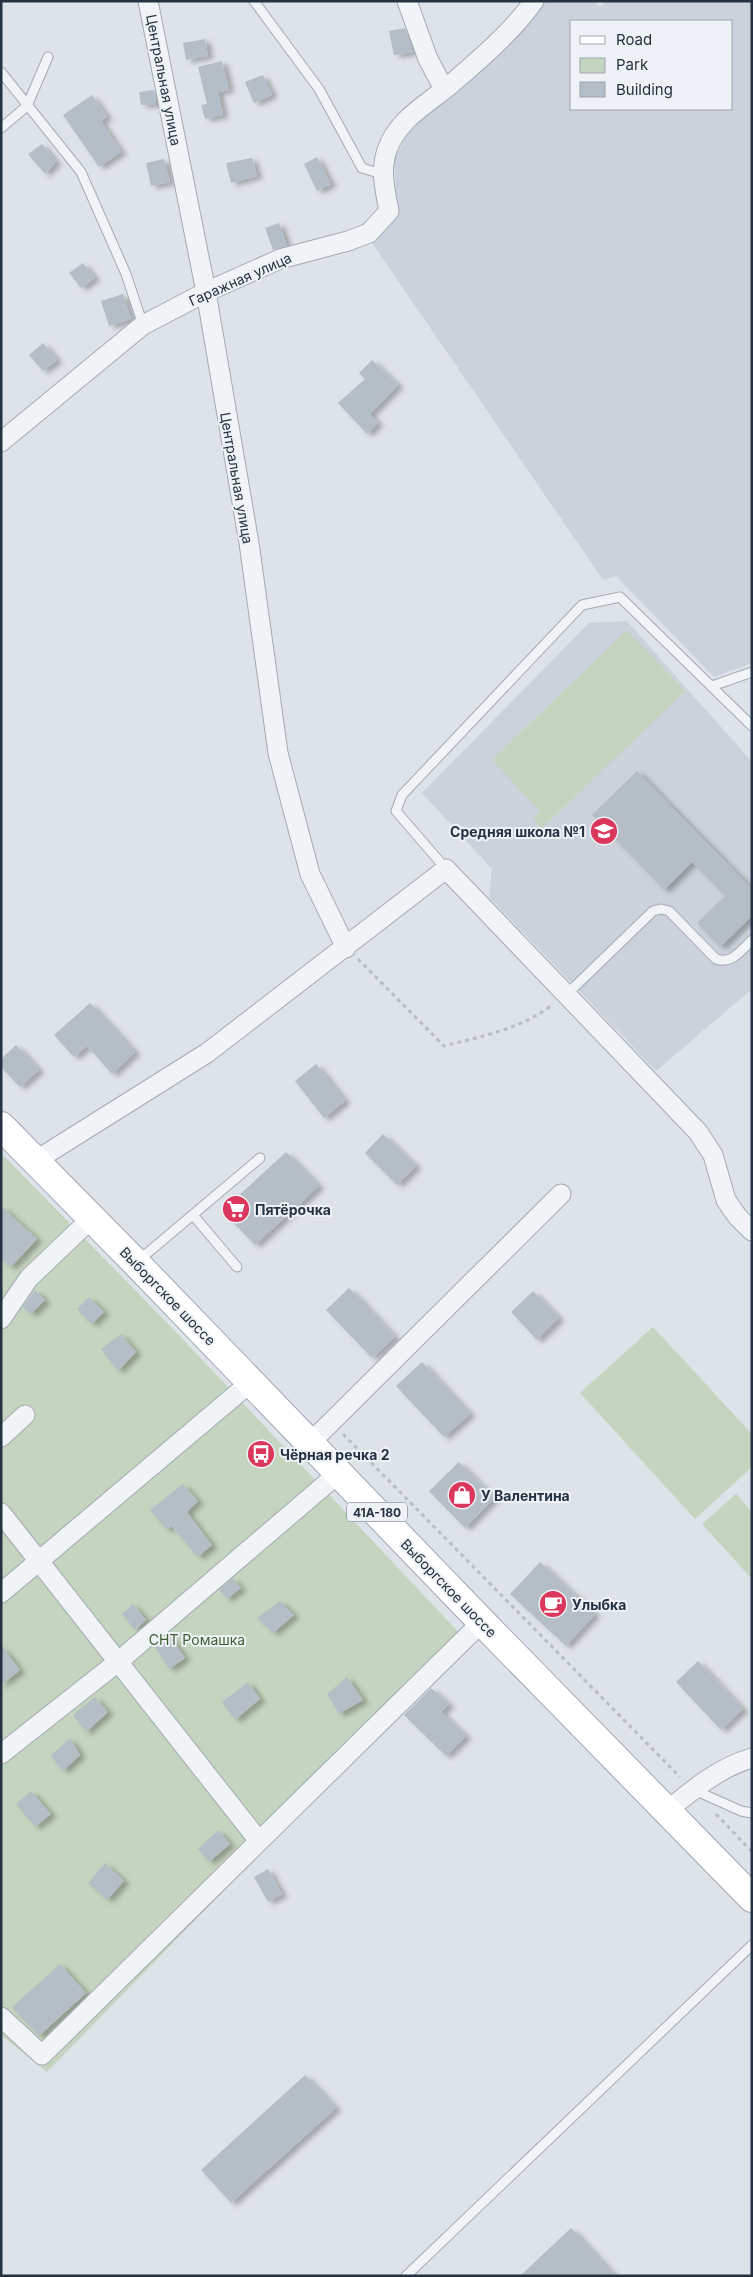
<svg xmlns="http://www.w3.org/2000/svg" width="753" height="2277" viewBox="0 0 753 2277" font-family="Inter,sans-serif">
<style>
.built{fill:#ccd2db;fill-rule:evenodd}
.green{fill:#c5d4be}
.building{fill:#b5bdc6;filter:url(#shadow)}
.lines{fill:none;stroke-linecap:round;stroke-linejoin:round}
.lane-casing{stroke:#a3aab3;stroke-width:11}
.street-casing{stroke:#a3aab3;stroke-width:21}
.primary-casing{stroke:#9ca8b6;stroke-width:30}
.path{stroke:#b8bec4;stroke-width:3;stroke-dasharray:4 4;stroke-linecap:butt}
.lane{stroke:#f1f4f7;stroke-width:9}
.street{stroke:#f1f4f7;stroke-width:19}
.primary{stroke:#fff;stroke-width:28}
.labels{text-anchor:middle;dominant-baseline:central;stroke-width:4;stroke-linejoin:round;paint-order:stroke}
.shield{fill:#eef2f6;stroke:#626c77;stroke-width:1}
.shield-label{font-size:12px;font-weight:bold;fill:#263241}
.street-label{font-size:14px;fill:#263241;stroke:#eef2f6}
.poi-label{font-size:14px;font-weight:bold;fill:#263241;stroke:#eef2f6;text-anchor:start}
.park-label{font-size:14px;fill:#3e5e32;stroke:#eef2f6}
</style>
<defs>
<filter id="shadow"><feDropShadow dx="5.5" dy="3" stdDeviation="2.5" flood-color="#0004"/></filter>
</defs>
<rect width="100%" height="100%" fill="#dee3e9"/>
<path class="built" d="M545,1H594L600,7L606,1H752V663L714,677L616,576L603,580L370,240L396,214L395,157L414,121L532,21ZM572,21H732V109H572Z
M627,621L752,762V989L656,1071L489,897L492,869L422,793L589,623Z"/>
<path class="green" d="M627,630L685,691L542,828L533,818L540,811L492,760Z
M1,1153L173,1329L465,1639L302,1811L47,2072L1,2035Z
M653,1327L752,1434V1467L695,1519L580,1393Z
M736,1494L752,1512V1579L702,1524Z"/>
<path class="building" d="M405,28L413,52L394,55L389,31Z
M205,39L208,56L186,60L183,43Z
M222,61L229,90L218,92L223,115L205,119L201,105L207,104L198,67Z
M263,75L272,95L254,103L245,82Z
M154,90L156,104L141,105L139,92Z
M92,95L107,117L101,121L121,152L99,167L63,115Z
M42,144L56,162L45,174L28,154Z
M317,157L331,184L317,191L304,164Z
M252,158L257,176L231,183L226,163Z
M164,159L170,182L151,186L146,163Z
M279,223L287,246L273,250L265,228Z
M83,263L95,278L81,288L69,273Z
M123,294L131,319L109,326L101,301Z
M43,343L57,360L43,371L29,355Z
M372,360L398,385L370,414L378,423L367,434L338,403L365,379L359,373Z
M637,771L752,889V916L720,947L697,923L725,896L692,862L664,890L592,815Z
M90,1003L135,1052L112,1074L87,1046L74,1057L54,1035Z
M16,1045L39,1070L20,1087L1,1067V1059Z
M316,1064L345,1101L324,1118L295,1081Z
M383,1134L416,1166L397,1185L365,1153Z
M286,1152L319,1186L255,1245L222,1211Z
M1,1206L37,1239L11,1267L1,1259Z
M349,1288L395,1337L372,1358L326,1310Z
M35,1290L45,1300L31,1314L23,1307Z
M533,1291L559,1318L537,1340L511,1312Z
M89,1297L104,1312L92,1324L77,1309Z
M121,1334L136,1352L118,1371L101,1349Z
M422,1362L470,1414L444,1437L396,1386Z
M459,1462L494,1498L465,1528L429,1491Z
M183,1484L198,1501L187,1512L212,1545L198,1557L171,1526L167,1530L150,1510Z
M540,1562L595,1614L566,1646L510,1594Z
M233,1578L241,1588L227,1599L219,1590Z
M280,1601L294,1615L273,1633L257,1618Z
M133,1604L146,1620L135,1630L122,1614Z
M170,1636L185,1658L169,1669L155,1647Z
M1,1645L20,1670L1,1685Z
M698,1661L743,1709L721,1730L676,1682Z
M347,1677L363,1700L339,1714L327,1694Z
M248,1682L260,1699L235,1720L222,1702Z
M431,1688L449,1704L441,1712L466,1736L446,1756L404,1715Z
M95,1697L108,1712L86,1732L73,1715Z
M70,1738L80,1755L63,1771L51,1756Z
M31,1791L51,1814L35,1827L16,1804Z
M218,1830L230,1844L209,1862L198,1849Z
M105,1863L124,1881L107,1900L88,1883Z
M268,1869L282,1894L268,1902L254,1877Z
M60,1964L86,1993L39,2036L12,2007Z
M305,2075L336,2108L231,2203L201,2170Z
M571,2228L615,2276H520Z"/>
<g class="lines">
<defs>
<path id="lane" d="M254,1L319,89L362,168L382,174
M1,72L81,172L126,274L143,325
M1,128L27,106L48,57
M712,686L752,672
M446,869L396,811L402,795L582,605L620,597L752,726
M566,995L653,911L661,909L669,911L716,959C732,965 741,950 752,940
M193,1215L237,1267
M138,1261L260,1158
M692,1789L741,1811L752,1813
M406,2276L752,1945"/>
<path id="street" d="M148,1L206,292L249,543L278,753L310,874L346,948
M407,1L428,59L444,89
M1,442L143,325L206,292L280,259L348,241L369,233L389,211C385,190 380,171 387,150C398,119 426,105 450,85C480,59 511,33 534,1
M35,1161L207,1053L446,869L698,1132L713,1155L726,1200L737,1216L752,1231
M1,1319L29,1278L92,1218
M1,1437L25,1415
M311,1442L561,1194
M1,1513L259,1841
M1,1593L251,1382
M1,1754L119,1661L340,1472
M667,1811C692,1790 720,1767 752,1758
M1,2017L42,2055L482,1622"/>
<path id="primary" d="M1,1126L136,1263L482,1622L752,1898"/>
</defs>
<use href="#lane" class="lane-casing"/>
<use href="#street" class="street-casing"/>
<use href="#primary" class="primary-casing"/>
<path class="path" d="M358,959L444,1046C482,1036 522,1029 553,1004
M343,1434L680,1777
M716,1814L752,1852"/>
<use href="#lane" class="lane"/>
<use href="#street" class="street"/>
<use href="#primary" class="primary"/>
</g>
<defs>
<symbol id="school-disc" viewBox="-11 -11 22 22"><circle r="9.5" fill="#db365c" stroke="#eef2f6"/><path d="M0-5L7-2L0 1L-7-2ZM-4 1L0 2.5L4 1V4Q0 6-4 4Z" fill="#fff"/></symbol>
<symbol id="supermarket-disc" viewBox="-11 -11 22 22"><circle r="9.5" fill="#db365c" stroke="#eef2f6"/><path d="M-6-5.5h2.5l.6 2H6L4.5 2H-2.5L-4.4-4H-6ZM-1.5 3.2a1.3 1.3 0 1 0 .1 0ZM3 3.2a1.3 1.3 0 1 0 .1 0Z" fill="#fff"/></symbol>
<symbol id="bus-disc" viewBox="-11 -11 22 22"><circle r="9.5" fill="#db365c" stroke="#eef2f6"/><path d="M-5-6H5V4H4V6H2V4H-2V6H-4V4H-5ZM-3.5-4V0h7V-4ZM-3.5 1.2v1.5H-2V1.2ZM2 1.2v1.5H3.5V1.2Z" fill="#fff"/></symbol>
<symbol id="shop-disc" viewBox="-11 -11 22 22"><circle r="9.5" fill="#db365c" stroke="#eef2f6"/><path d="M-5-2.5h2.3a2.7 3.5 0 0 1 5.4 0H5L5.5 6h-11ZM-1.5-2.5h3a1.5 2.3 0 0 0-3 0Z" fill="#fff"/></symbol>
<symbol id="cafe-disc" viewBox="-11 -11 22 22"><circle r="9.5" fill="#db365c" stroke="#eef2f6"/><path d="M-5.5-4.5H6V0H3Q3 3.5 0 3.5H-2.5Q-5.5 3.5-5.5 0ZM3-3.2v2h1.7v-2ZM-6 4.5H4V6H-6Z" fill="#fff"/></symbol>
</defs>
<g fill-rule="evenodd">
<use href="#school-disc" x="588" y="815" width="32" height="32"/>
<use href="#supermarket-disc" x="220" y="1193" width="32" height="32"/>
<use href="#bus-disc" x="245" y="1438" width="32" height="32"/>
<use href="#shop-disc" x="446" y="1479" width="32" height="32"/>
<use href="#cafe-disc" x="537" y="1588" width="32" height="32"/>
</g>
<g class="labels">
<rect class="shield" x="347" y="1502.5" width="60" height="19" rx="4"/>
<g class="shield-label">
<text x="377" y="1512">41А-180</text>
</g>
<g class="street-label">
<text transform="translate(164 80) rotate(79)">Центральная улица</text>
<text transform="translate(240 279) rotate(-24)">Гаражная улица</text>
<text transform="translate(237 478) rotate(80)">Центральная улица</text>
<text transform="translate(168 1296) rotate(46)">Выборгское шоссе</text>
<text transform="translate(449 1588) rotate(46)">Выборгское шоссе</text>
</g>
<g class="poi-label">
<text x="585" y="831" text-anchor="end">Средняя школа №1</text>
<text x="255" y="1209">Пятёрочка</text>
<text x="280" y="1454">Чёрная речка 2</text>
<text x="481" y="1495">У Валентина</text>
<text x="572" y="1604">Улыбка</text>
</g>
<g class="park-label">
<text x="197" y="1639">СНТ Ромашка</text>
</g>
</g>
<rect width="753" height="2277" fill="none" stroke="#263241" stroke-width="5"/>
<rect x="570" y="20" width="162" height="90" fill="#eef2f6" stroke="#9ea5ae"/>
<rect x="580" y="36" width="25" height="8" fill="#ffffff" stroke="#9ea5ae"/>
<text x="616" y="45" font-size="15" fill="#263241">Road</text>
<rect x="580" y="58" width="25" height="15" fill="#c5d4be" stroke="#9ea5ae"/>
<text x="616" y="70" font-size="15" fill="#263241">Park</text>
<rect x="580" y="82" width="25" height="15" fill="#b5bdc6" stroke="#9ea5ae"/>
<text x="616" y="95" font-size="15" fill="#263241">Building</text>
</svg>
